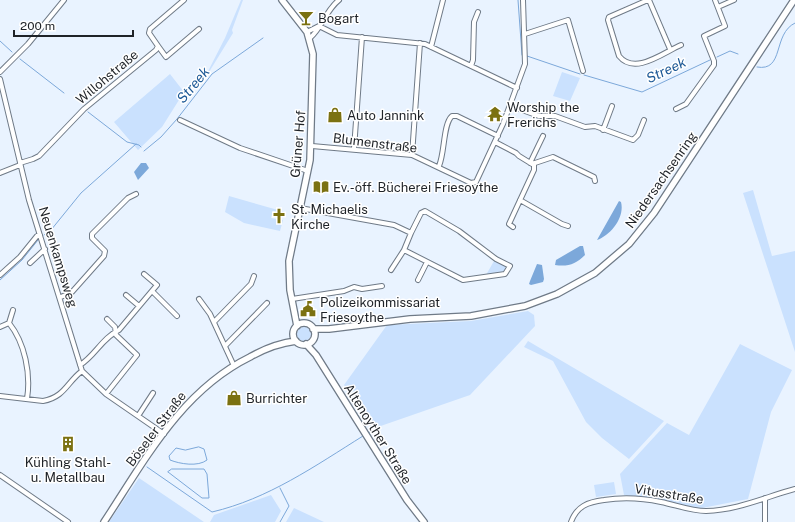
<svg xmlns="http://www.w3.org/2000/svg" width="795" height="522" viewBox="0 0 795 522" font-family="'Public Sans',sans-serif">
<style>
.green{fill:#cae1fe}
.water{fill:#7ca8da}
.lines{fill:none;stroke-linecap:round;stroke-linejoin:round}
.stream{stroke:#7ca8da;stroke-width:1}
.street-casing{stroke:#6f7a87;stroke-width:6}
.secondary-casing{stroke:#6f7a87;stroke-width:8}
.street{stroke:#fff;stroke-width:4}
.secondary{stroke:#fff;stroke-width:5.5}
.labels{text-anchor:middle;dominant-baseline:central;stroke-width:3;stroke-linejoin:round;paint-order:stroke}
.poi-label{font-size:13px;fill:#1f2328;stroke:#fff;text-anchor:start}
.street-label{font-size:13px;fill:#1f2328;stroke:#fff}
.water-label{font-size:14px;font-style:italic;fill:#1d5996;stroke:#fff}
</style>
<rect width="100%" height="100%" fill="#e9f3ff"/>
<path class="green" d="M241,0H243L232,30L233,33L201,85L225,38Z
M562,72L580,78L570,101L553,96Z
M170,74L184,92L162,127L138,150L114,122Z
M753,190L772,256L795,251V352L743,193Z
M229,196L285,212V214L273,211L271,218L283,220L280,231L244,223L225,212Z
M494,261L505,266V271L486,275Z
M528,311L534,315L535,326L470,395L372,429L344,385L387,325L471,321Z
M297 334a7 7 0 1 1 14 0a7 7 0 1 1-14 0Z
M528,341L664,421L629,459L602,438L586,422L553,361L524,347Z
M740,344L792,370L771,412L748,499L697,509L661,500L624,495L620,474L667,423L689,435Z
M139,478L204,522H109Z
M614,482L616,494L596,497L594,485Z
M271,495L281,511L275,522H210L214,515Z
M294,508L324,522H286Z"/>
<path class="water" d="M141,163H146L149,168L138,180L134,172Z
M619,201L621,202C625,217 611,235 597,240Z
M580,246H583L585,255C576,264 568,267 555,265L556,260Z
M537,264L542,265L544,279L543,282L531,285L529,284L530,281Z"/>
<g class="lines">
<path class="stream" d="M518,0L522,55
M0,41L12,52
M527,56L580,74
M717,57L730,51L738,54
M20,59L64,93
M757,67C785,72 772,34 795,23
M584,75L642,92L710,60
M88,112L127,142L139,145L141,147
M144,151L161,137L177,119L212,74L263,38
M44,235L51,230L81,193L136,144
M0,280L22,260L38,240
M368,433L371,431
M199,447L204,449L207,460C198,467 180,464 170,460L169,456L176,448L185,450Z
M147,467L212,512C268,499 315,466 363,436
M172,469H204L207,474L209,498H202L168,472Z
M280,488L289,506L280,522"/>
<defs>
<path id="street" d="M648,0L609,17L608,20L619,56C635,76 664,52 681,45
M649,0L670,49
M718,7L734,0
M319,26L337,35L425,44L517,88
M307,32L319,26
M525,34L568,20L583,71
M310,38C322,28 326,10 339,0
M158,46L166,57L199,29
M431,47L443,0
M471,66L473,60L474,22L478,12
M0,72L28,44L64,0
M0,79L29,200L82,371L106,394L164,434
M511,106L539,116H555L585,127L595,126L633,140L638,135L644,120
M676,109L686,104L714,65V61L704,36L725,26L715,0
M180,120L240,148L308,171
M603,130L612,106
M495,142L516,153L519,156L532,164L553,157L594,177L595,181
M312,146L412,155L471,183L476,182L503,124L525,64L523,0
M354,149L362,37
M412,155L420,43
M20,163L33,159L39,156L84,109L156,50L158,46L149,33L150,29L184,0
M530,163L543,136
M439,166C445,152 443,124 452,116H457L498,136
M0,173L20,165
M520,200L562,224L568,226
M300,208L394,225L411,233L421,213L425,211L459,231L496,259L510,266L505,274L463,280L404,250L411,233
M513,227L509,224L534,170V163
M30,263L45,249
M391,270L404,250
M0,275L20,257L37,236L40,235
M418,280L427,262
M152,291L177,316
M126,295L139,306
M61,297L72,292L104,256L105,251L92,238V234L128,198L136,194
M199,299L210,314L234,366
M292,299L344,291L354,287L362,289L382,286
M214,322L251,284L254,276
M9,323L13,310
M0,327L9,323C25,343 31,374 27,399
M225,346L267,303
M80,365C95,356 102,338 119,330L157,285L144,274
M106,394L137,355L116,335L115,327L107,319
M0,396L43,401C65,397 67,382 82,371
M138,416L153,393
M0,475L68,522
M571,522C577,506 588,502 604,500C623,497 642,498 661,502C676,505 691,511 706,511C738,510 765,497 795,489
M765,522V498"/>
<path id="secondary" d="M282,0L307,32L313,54L310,160L289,261L290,290L297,326
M293 334a11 11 0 1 1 22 0a11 11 0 1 1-22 0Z
M313,329H329L410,319L471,316L525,306L557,294L595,273L629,244L654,213L794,0
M306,344L316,355L407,500L424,522
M104,522C145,460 181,391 250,357C264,349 280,343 296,341"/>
</defs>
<use href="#street" class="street-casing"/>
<use href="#secondary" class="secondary-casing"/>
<use href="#street" class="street"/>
<use href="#secondary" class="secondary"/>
</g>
<defs>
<symbol id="bar-bare" viewBox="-9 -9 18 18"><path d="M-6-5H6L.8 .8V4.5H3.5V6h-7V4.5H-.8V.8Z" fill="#7b7111" stroke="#fff" stroke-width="2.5" paint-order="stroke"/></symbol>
<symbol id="temple-bare" viewBox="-9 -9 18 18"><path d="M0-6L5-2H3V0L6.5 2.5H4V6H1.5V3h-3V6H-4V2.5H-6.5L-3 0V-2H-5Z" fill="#7b7111" stroke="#fff" stroke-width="2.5" paint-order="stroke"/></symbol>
<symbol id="shop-bare" viewBox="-9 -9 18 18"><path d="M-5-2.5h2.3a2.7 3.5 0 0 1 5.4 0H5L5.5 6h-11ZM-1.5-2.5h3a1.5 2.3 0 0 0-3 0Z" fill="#7b7111" stroke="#fff" stroke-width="2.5" paint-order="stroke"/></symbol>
<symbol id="library-bare" viewBox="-9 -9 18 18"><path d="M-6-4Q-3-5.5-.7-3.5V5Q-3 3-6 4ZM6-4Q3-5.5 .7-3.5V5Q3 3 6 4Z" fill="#7b7111" stroke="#fff" stroke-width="2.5" paint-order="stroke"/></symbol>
<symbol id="church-bare" viewBox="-9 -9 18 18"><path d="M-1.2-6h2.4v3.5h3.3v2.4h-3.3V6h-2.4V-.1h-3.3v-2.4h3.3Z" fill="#7b7111" stroke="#fff" stroke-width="2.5" paint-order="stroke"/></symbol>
<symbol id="civic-bare" viewBox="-9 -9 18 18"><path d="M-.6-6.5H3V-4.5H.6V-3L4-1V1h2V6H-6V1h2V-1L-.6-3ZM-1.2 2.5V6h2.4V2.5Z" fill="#7b7111" stroke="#fff" stroke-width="2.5" paint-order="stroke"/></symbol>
<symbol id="building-bare" viewBox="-9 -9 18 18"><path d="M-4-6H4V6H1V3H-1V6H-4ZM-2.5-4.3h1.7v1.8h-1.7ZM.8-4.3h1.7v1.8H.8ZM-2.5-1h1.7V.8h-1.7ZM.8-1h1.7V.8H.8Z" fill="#7b7111" stroke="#fff" stroke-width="2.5" paint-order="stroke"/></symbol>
</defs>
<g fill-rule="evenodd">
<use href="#bar-bare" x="295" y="7" width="22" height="22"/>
<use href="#temple-bare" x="484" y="103" width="22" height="22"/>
<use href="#shop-bare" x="324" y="104" width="22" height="22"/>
<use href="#library-bare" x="310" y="176" width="22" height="22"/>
<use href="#church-bare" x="268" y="205" width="22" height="22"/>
<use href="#civic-bare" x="297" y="298" width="22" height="22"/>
<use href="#shop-bare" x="223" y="387" width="22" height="22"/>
<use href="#building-bare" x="57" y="433" width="22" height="22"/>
</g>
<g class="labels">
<g class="poi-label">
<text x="318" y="18">Bogart</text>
<text x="507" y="107">Worship the<tspan x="507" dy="15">Frerichs</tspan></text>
<text x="347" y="115">Auto Jannink</text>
<text x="333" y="187">Ev.-öff. Bücherei Friesoythe</text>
<text x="291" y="209">St. Michaelis<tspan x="291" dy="15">Kirche</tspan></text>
<text x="320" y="302">Polizeikommissariat<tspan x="320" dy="15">Friesoythe</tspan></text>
<text x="246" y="398">Burrichter</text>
<text x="68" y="462" text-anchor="middle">Kühling Stahl-<tspan x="68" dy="15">u. Metallbau</tspan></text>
</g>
<g class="street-label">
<text transform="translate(107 77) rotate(-40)">Willohstraße</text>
<text transform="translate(375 143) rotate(7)">Blumenstraße</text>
<text transform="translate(298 144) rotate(-85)">Grüner Hof</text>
<text transform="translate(661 180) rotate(-55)">Niedersachsenring</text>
<text transform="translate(58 257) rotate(73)">Neuenkampsweg</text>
<text transform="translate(156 429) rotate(-53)">Böseler Straße</text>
<text transform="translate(378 434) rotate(58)">Altenoyther Straße</text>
<text transform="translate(669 494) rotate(9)">Vitusstraße</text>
</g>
<g class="water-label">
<text transform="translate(666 70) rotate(-25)">Streek</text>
<text transform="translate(193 85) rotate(-50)">Streek</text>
</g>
</g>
<path d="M14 30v6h119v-6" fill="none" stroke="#1f2328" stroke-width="2"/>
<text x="20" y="30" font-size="12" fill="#1f2328" stroke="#ffffff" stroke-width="3" paint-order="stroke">200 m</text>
</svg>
